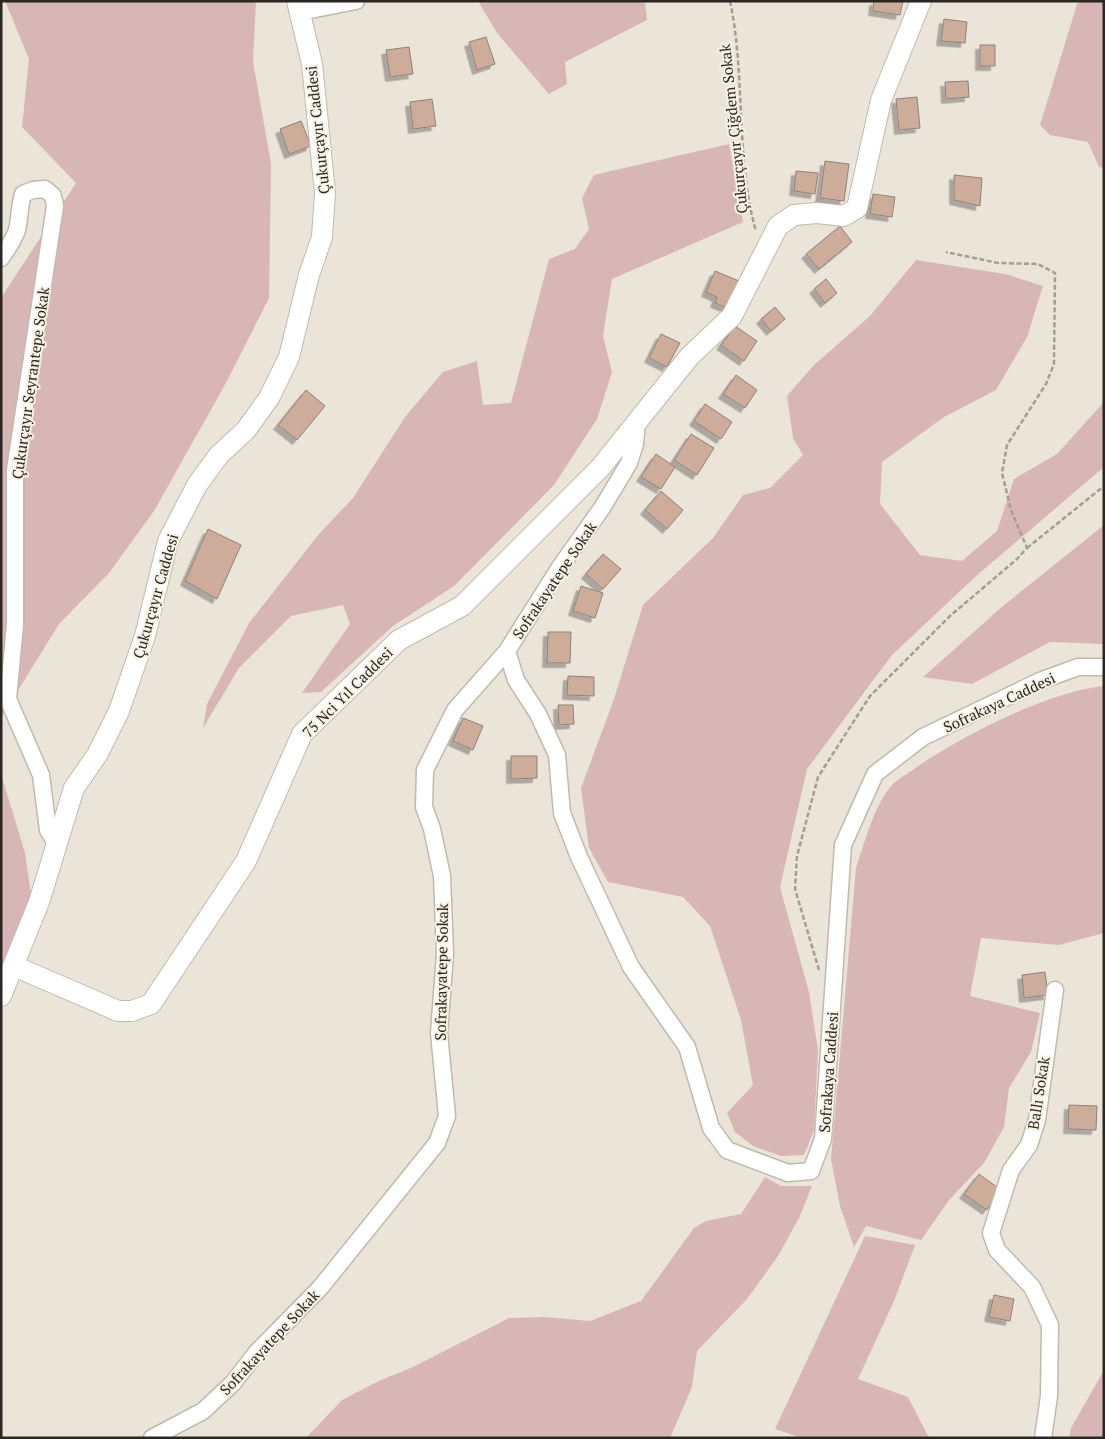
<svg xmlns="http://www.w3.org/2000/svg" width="1105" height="1439" viewBox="0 0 1105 1439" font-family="'PT Serif',serif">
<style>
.green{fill:#d9b6b6}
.building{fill:#cdac99;stroke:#8e817a;filter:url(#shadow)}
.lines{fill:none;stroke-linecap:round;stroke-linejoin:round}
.minor-casing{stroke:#c0baad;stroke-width:19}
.tertiary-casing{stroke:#c0baad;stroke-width:22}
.path{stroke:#a39d94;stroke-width:2.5;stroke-dasharray:5 2.5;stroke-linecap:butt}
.minor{stroke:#fff;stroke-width:16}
.tertiary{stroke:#fff;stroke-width:20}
.labels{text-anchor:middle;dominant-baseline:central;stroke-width:4;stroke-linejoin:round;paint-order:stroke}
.street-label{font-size:15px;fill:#2a2723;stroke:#f8f2e5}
</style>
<defs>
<filter id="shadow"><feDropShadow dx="-4.5" dy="4.5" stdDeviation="0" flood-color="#0004"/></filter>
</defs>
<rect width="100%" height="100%" fill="#ebe4d8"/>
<path class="green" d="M5,1H256L253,61L271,164L269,298L226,383L154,511L109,573L59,624L1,718V298L76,183L22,127L29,59Z
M478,1H645L647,20L565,62L567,84L549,94L497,33Z
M1078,1H1104V168L1099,167L1088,142L1050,135L1040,125Z
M729,144L743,222L612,279L603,336L612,372L597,419L554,485L454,586L393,626L321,692L302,693L350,624L343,605L291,616L239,668L203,728L207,704L249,623L319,534L353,498L405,417L443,372L477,361L483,405L511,403L549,259L575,249L589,229L582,198L594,175Z
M916,260L1005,274L1043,286L1027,337L996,390L944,417L882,462L880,504L920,555L962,561L997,531L1014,479L1057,454L1104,402V467L975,577L892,655L807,769L780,887L809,992L818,1050L814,1130L804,1155L781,1156L753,1146L735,1132L727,1113L753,1085L741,1020L710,926L683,897L608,882L589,848L581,788L614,699L643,605L713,538L743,495L770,488L803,455L793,438L787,396L814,365L870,316Z
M1104,525V644L1050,642L972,684L923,677L1003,606Z
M1104,686V933L1059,945L981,938L970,996L1040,1013L1031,1052L1009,1088L1004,1127L984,1163L950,1199L921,1240L866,1226L854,1247L840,1206L831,1159L856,868C864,844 875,803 892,785C898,779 907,774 914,769C959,737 1049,691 1104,686Z
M1,774L25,853L34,915L1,972Z
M765,1177L781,1186H812L799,1218L778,1256L747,1299L697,1351L692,1387L670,1438H306L342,1400L379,1381L413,1367L509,1318L544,1317L590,1321L641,1301L694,1228L706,1221L741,1214Z
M865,1236L915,1245L894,1301L858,1379L908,1397L929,1438H802L775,1429Z
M1104,1370V1438H1069L1071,1428Z"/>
<path class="building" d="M874,1H903L900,15L873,11Z
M944,19L967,22L965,43L941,41Z
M486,37L495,64L477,70L469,42Z
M980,45H995V66H980Z
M409,47L413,74L390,77L386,50Z
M968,81L969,97L946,99L945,82Z
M917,97L920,128L899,130L896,99Z
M432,99L436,126L413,129L410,102Z
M301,121L311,146L289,154L280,129Z
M825,161L849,164L844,201L820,198Z
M796,171L818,173L815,194L794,191Z
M954,175L982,178L980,206L954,200Z
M873,194L895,197L892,217L870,214Z
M840,226L852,242L819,269L806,254Z
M715,271L739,281L728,308L715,303L717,297L706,292Z
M826,279L837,293L825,303L814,289Z
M775,307L785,319L771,331L761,319Z
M735,326L757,341L744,361L721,345Z
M661,334L680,343L667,367L649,358Z
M736,375L757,390L745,408L723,394Z
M306,390L325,406L297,440L278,425Z
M705,404L732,422L721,439L694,421Z
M691,434L714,448L697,475L674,460Z
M656,454L675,467L661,489L641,477Z
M661,491L683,510L667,529L645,510Z
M208,529L241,545L217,599L185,581Z
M603,554L621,569L603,589L586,574Z
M581,586L603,593L595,618L573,611Z
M548,632H571L570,663H547Z
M568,676L594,677V696L567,695Z
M558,705H573L574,724L559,725Z
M463,718L483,726L473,750L453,741Z
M511,756H537V778L511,779Z
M1045,972L1048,995L1024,998L1022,975Z
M1069,1105L1097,1106L1096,1130L1068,1129Z
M979,1174L1001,1190L987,1210L964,1194Z
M994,1295L1014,1299L1010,1321L989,1317Z"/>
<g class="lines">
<defs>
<path id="minor" d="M300,12L356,1
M1,258C7,249 14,240 17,230C20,218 19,207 23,194L33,190L45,189L53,196L55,206L15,470V625L8,699L41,775L48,830L56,843
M507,651L516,680L538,714L557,755L562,813L579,857L631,967L687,1047L711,1128L727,1150L788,1173L811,1171L823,1139L843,845L875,774L923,737L1040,681L1078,667H1104
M152,1438L203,1411L233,1383L257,1352L320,1288L437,1143L447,1116L439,1033L445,954L442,876L432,829L424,807L425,770L455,710L507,651L560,567L602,508L629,463L635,444L637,421
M1043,1438L1049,1396L1050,1325L1032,1287L997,1250L991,1233L1011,1170L1029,1145L1037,1120L1055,990"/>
<path id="tertiary" d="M14,966L118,1011H132L151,1004L246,861L302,734L399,640L462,606L600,468L689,357L732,316L778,226L794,215L817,213L844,216L857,208L881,100L921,1
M1,996L39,902L74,788L97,755L119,711L145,636L168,541L197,485L219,455L246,430L269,398L289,357L309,275L322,237L325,193L312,64L297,1"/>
</defs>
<use href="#minor" class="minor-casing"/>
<use href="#tertiary" class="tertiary-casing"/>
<path class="path" d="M730,1C746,76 735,159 756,231
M1027,548L1104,486
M819,970L795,889L797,856L818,777L870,696L950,616L1017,559L1027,548L1011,510L1002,473L1007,445L1046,384L1054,364L1055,273L1038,264L998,263L946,252"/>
<use href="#minor" class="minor"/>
<use href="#tertiary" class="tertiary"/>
</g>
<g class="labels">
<g class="street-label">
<text transform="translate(733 129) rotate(-96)">Çukurçayır Çiğdem Sokak</text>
<text transform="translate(317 130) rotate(-96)">Çukurçayır Caddesi</text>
<text transform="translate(30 383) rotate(-82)">Çukurçayır Seyrantepe Sokak</text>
<text transform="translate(554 580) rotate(-56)">Sofrakayatepe Sokak</text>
<text transform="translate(155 596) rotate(-74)">Çukurçayır Caddesi</text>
<text transform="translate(347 692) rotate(-45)">75 Nci Yıl Caddesi</text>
<text transform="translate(999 702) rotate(-25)">Sofrakaya Caddesi</text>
<text transform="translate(441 972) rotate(-89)">Sofrakayatepe Sokak</text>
<text transform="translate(828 1072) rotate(-86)">Sofrakaya Caddesi</text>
<text transform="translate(1038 1093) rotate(-81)">Ballı Sokak</text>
<text transform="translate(269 1342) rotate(-47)">Sofrakayatepe Sokak</text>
</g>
</g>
<rect width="1105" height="1439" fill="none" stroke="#2a2723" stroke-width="5"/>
</svg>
